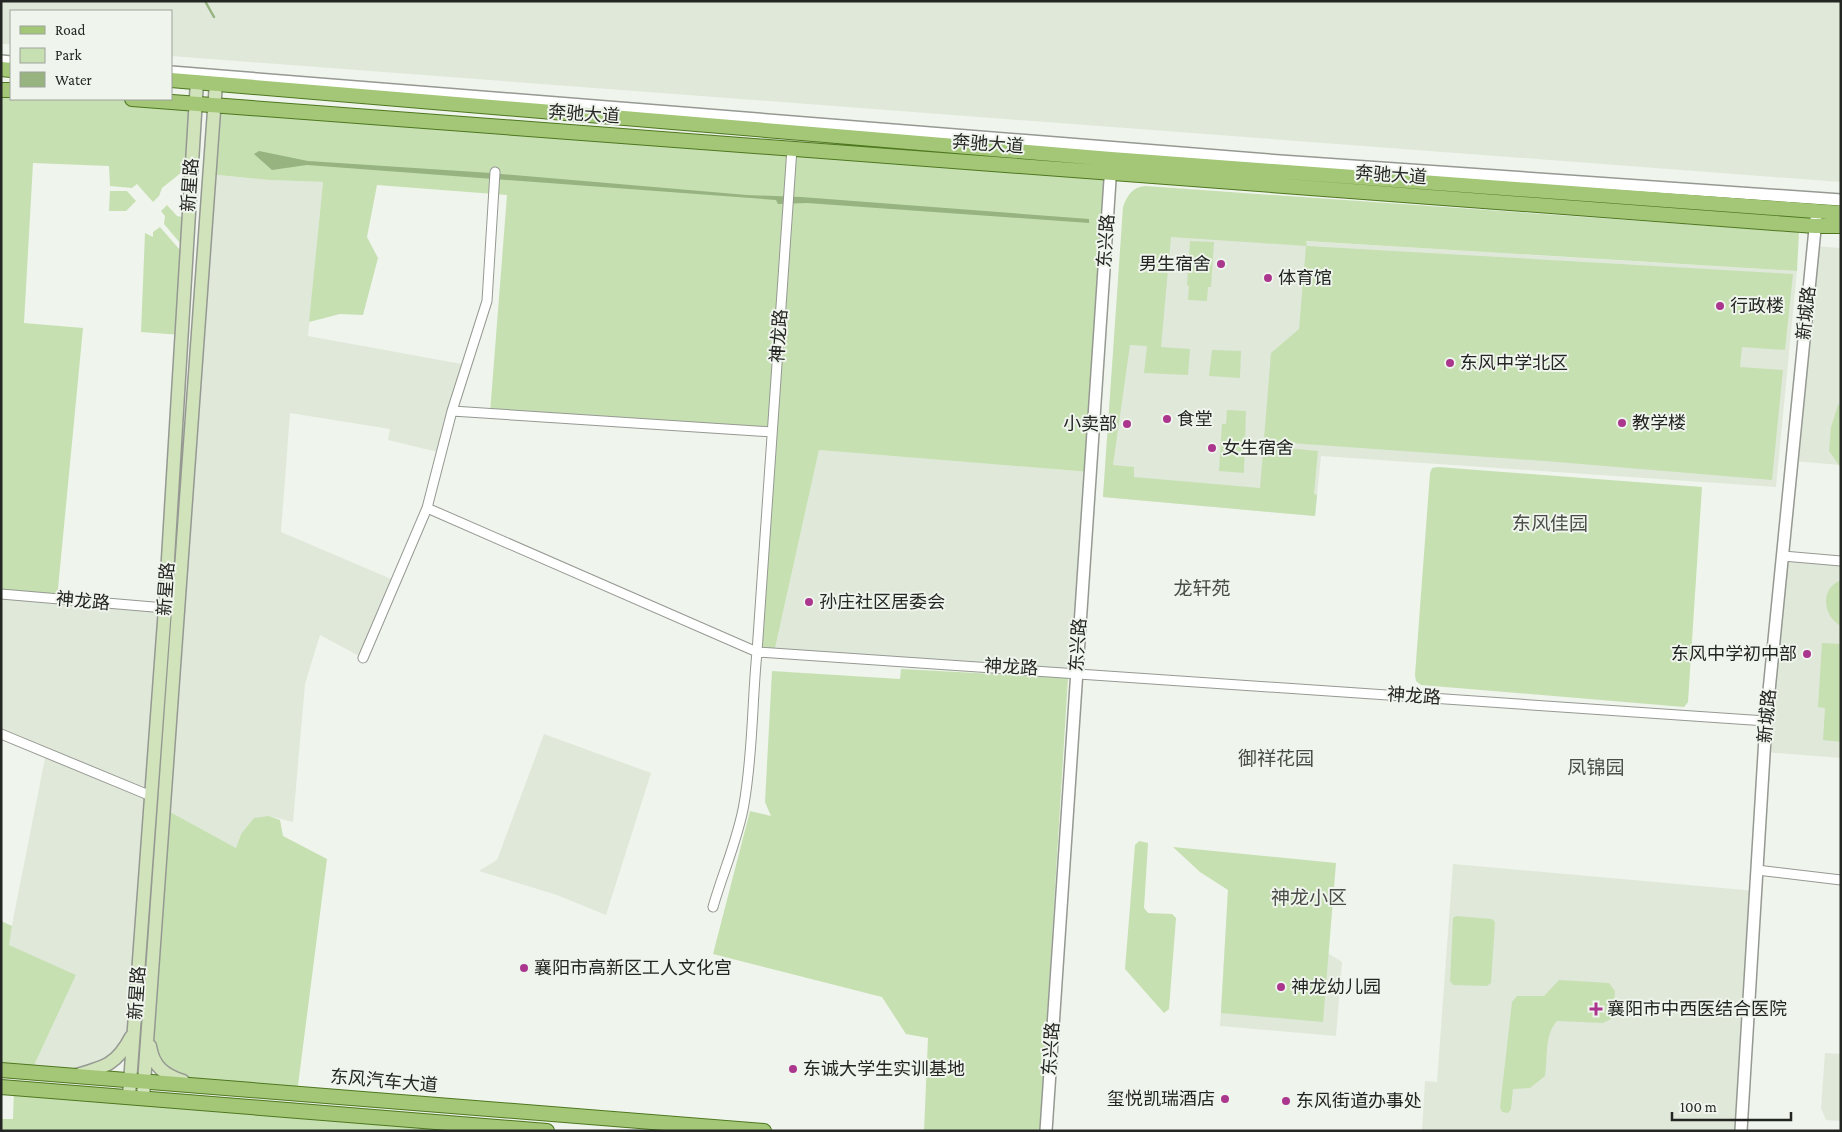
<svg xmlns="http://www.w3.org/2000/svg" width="1842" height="1132" viewBox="0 0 1842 1132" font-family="'Crimson Pro','Noto Sans SC',serif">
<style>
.built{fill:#e0e8da}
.green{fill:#c6e0b2;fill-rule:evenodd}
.water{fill:#96b380}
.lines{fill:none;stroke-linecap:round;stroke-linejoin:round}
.stream{stroke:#96b380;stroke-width:2.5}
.minor-casing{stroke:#959992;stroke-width:11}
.tertiary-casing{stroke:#959992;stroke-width:14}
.secondary-casing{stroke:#959992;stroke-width:15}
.primary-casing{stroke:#4e771f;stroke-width:16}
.minor{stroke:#fff;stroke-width:9}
.tertiary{stroke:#fff;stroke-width:11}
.secondary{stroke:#d1e3bb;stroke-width:12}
.primary{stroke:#a3c777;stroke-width:14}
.poi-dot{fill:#ab368e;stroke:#eff4ec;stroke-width:2}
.labels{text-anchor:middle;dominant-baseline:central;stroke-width:4;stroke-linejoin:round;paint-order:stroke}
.street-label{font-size:18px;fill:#242623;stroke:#eff4ec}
.poi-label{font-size:18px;fill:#242623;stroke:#eff4ec;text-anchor:start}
.neighbourhood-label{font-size:19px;fill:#4b4e48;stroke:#eff4ec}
</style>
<rect width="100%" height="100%" fill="#eff4ec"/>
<path class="built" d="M1,1H1841V182L171,56V11H11V44H1Z
M208,174L269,180L323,182L308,336L467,365L442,453L388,440L390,429L290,413L281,532L396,581L363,658L320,635L305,684L293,822L269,816L241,834L236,848L163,808Z
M1122,230L1797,271L1776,487L1321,456L1315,516L1103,497Z
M1813,246L1841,248V465L1792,461Z
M819,450L1090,472L1077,671L775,649Z
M1783,556L1841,561V758L1764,752Z
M1,594L165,608L134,1033L124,1052L76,1075L31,1072L76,975L8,945L46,753L1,734Z
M544,734L651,773L606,915L557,895L479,871L497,860Z
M1453,864L1756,891L1741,1131H1422L1425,1081L1437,1082Z
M1228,890L1342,962L1336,1036L1220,1026Z
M1825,1053L1841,1054V1121L1826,1120L1821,1108Z"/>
<path class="green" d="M1,90H11V99H132L195,103L192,164L162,188L159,196L153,202L137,184L132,188L110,186L109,166L33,163L24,323L83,328L57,599L1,594Z
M213,105L1110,172L1090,472L819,450L774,653L757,652L772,432L490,413L507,195L377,185L367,237L378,258L363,315L340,314L309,322L323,182L269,180L208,174Z
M1145,186L1799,232L1797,271L1306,241L1307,246L1793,274L1785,350L1742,347L1740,367L1783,370L1772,480L1545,461L1276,442V447L1318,451L1314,494L1317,495L1315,516L1103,497L1123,207C1127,196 1132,187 1145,186ZM1171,237L1306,246L1299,329L1271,353L1260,488L1134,477V467L1113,465L1130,345L1147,346L1144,373L1188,375L1190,349L1161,347Z
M110,191H127L136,201L126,211H109Z
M167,205L177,216L188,218L186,250L164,224L165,216L161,211Z
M160,227L186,257L181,335L141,332L145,233L153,237V232Z
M1190,241L1214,242L1211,287H1208L1207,301L1188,300L1189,286L1187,285Z
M1212,350L1241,351L1240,378L1209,376Z
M1841,404V468L1829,451L1831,427L1838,405Z
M1227,410L1246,411L1244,473L1219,471L1222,424H1226Z
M1438,467L1702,487L1688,702L1684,707L1421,685L1416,681L1415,675L1430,473L1432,468Z
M1841,580V626C1822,616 1820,588 1841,580Z
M1822,643L1841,644V742L1823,740L1825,708L1818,707Z
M901,669L1068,678L1040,1131H924L928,1038L906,1034L882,997L713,954L750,811L771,816L765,802L772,671L900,679Z
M163,808L236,848L241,834L254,818L269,816L280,820L283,836L327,859L297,1093L167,1076L147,1034Z
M1139,841L1148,843L1144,908L1148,913L1172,914L1176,918L1169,1009L1164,1013L1125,969L1135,845Z
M1173,847L1336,863L1323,1022L1221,1013L1228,890L1200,872Z
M1456,916L1492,919L1495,922L1491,983L1487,986L1453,985L1450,981L1453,918Z
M1,921L12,926L9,945L76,975L31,1072L1,1070Z
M1559,980L1609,983L1615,991L1613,1018L1603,1023L1557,1021C1544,1035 1548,1058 1545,1076L1530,1088L1513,1089L1511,1109L1508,1113L1502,1112L1500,1107L1512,1002L1517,996H1544Z
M14,1088L546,1131H1V1119H13Z"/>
<path class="water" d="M259,151L308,161L491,173L747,195L801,197L1089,219V223L807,203L778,204L776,200L307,165L272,170L254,154Z"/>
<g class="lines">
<path class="stream" d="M205,1L214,17"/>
<defs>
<path id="minor" d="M792,148L757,652C1094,672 1430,698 1766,721
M495,172L487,301L452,411L772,432
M427,508L757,652C752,702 753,753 744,804C739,836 722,875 713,907
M1783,556L1841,561
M1,594L165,608
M363,658L427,508L452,411
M1,734L151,796
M1757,870L1841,880"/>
<path id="tertiary" d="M1,61L11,62
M171,72L1280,161L1841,200
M1046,1131L1111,165
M1741,1131L1766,721L1816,219"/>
<path id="secondary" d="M150,1046C153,1066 164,1075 183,1081
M77,1075C105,1067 117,1064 131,1037
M129,1096L165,608L197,81
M143,1097L216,83"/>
<path id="primary" d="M1,69L11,70
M171,80L1111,159L1841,213
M1,90H11
M132,99L1815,226H1841
M1,1070L764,1131
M1,1087L547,1131"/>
</defs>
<use href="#minor" class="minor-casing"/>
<use href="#tertiary" class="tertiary-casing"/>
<use href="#secondary" class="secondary-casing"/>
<use href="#primary" class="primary-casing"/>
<use href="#minor" class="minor"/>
<use href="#tertiary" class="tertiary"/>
<use href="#secondary" class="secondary"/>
<use href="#primary" class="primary"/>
</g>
<g class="poi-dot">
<circle cx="1221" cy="264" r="5"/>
<circle cx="1268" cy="278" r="5"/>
<circle cx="1720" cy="306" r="5"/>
<circle cx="1450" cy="363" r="5"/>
<circle cx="1167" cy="419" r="5"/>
<circle cx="1622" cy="423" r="5"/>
<circle cx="1127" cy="424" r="5"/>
<circle cx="1212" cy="448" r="5"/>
<circle cx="809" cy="602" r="5"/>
<circle cx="1807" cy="654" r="5"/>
<circle cx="524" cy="968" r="5"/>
<circle cx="1281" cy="987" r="5"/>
<path d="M1593.5 1001.5h5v5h5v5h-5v5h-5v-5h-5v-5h5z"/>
<circle cx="793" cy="1069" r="5"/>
<circle cx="1225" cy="1099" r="5"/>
<circle cx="1286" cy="1101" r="5"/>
</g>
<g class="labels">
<g class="street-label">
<text transform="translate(584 114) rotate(4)">奔驰大道</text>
<text transform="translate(988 144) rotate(4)">奔驰大道</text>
<text transform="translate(1391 175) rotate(4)">奔驰大道</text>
<text transform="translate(190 185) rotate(-86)">新星路</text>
<text transform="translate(1106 241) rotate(-86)">东兴路</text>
<text transform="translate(1806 313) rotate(-84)">新城路</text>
<text transform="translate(779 336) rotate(-86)">神龙路</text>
<text transform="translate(166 589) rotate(-86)">新星路</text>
<text transform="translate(83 601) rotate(5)">神龙路</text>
<text transform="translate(1078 645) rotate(-86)">东兴路</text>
<text transform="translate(1011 667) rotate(3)">神龙路</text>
<text transform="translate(1414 696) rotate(4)">神龙路</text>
<text transform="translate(1767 716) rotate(-85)">新城路</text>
<text transform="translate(137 993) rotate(-86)">新星路</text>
<text transform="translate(1051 1049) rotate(-86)">东兴路</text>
<text transform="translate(384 1081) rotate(5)">东风汽车大道</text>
</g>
<g class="poi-label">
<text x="1211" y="264" text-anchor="end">男生宿舍</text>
<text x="1278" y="278">体育馆</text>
<text x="1730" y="306">行政楼</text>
<text x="1460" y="363">东风中学北区</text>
<text x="1177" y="419">食堂</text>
<text x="1632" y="423">教学楼</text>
<text x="1117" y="424" text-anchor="end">小卖部</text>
<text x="1222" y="448">女生宿舍</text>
<text x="819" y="602">孙庄社区居委会</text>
<text x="1797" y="654" text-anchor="end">东风中学初中部</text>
<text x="534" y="968">襄阳市高新区工人文化宫</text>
<text x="1291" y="987">神龙幼儿园</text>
<text x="1607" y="1009">襄阳市中西医结合医院</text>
<text x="803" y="1069">东诚大学生实训基地</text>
<text x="1215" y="1099" text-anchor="end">玺悦凯瑞酒店</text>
<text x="1296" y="1101">东风街道办事处</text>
</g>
<g class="neighbourhood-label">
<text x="1550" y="523">东风佳园</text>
<text x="1202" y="588">龙轩苑</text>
<text x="1276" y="758">御祥花园</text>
<text x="1596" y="767">凤锦园</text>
<text x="1309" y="897">神龙小区</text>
</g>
</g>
<rect width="1842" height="1132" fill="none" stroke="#242623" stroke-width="5"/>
<rect x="10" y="10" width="162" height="90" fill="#eff4ec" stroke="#9ea29c"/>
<rect x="20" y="26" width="25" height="8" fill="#a3c777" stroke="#9ea29c"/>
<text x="55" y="35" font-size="15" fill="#242623">Road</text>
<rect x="20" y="48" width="25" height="15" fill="#c6e0b2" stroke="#9ea29c"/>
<text x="55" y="60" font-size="15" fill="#242623">Park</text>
<rect x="20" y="72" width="25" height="15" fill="#96b380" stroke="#9ea29c"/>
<text x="55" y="85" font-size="15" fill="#242623">Water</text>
<path d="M1672 1112v8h119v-8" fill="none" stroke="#242623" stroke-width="2.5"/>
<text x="1680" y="1112" font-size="15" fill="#242623" stroke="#eff4ec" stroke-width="4" paint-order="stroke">100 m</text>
</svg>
